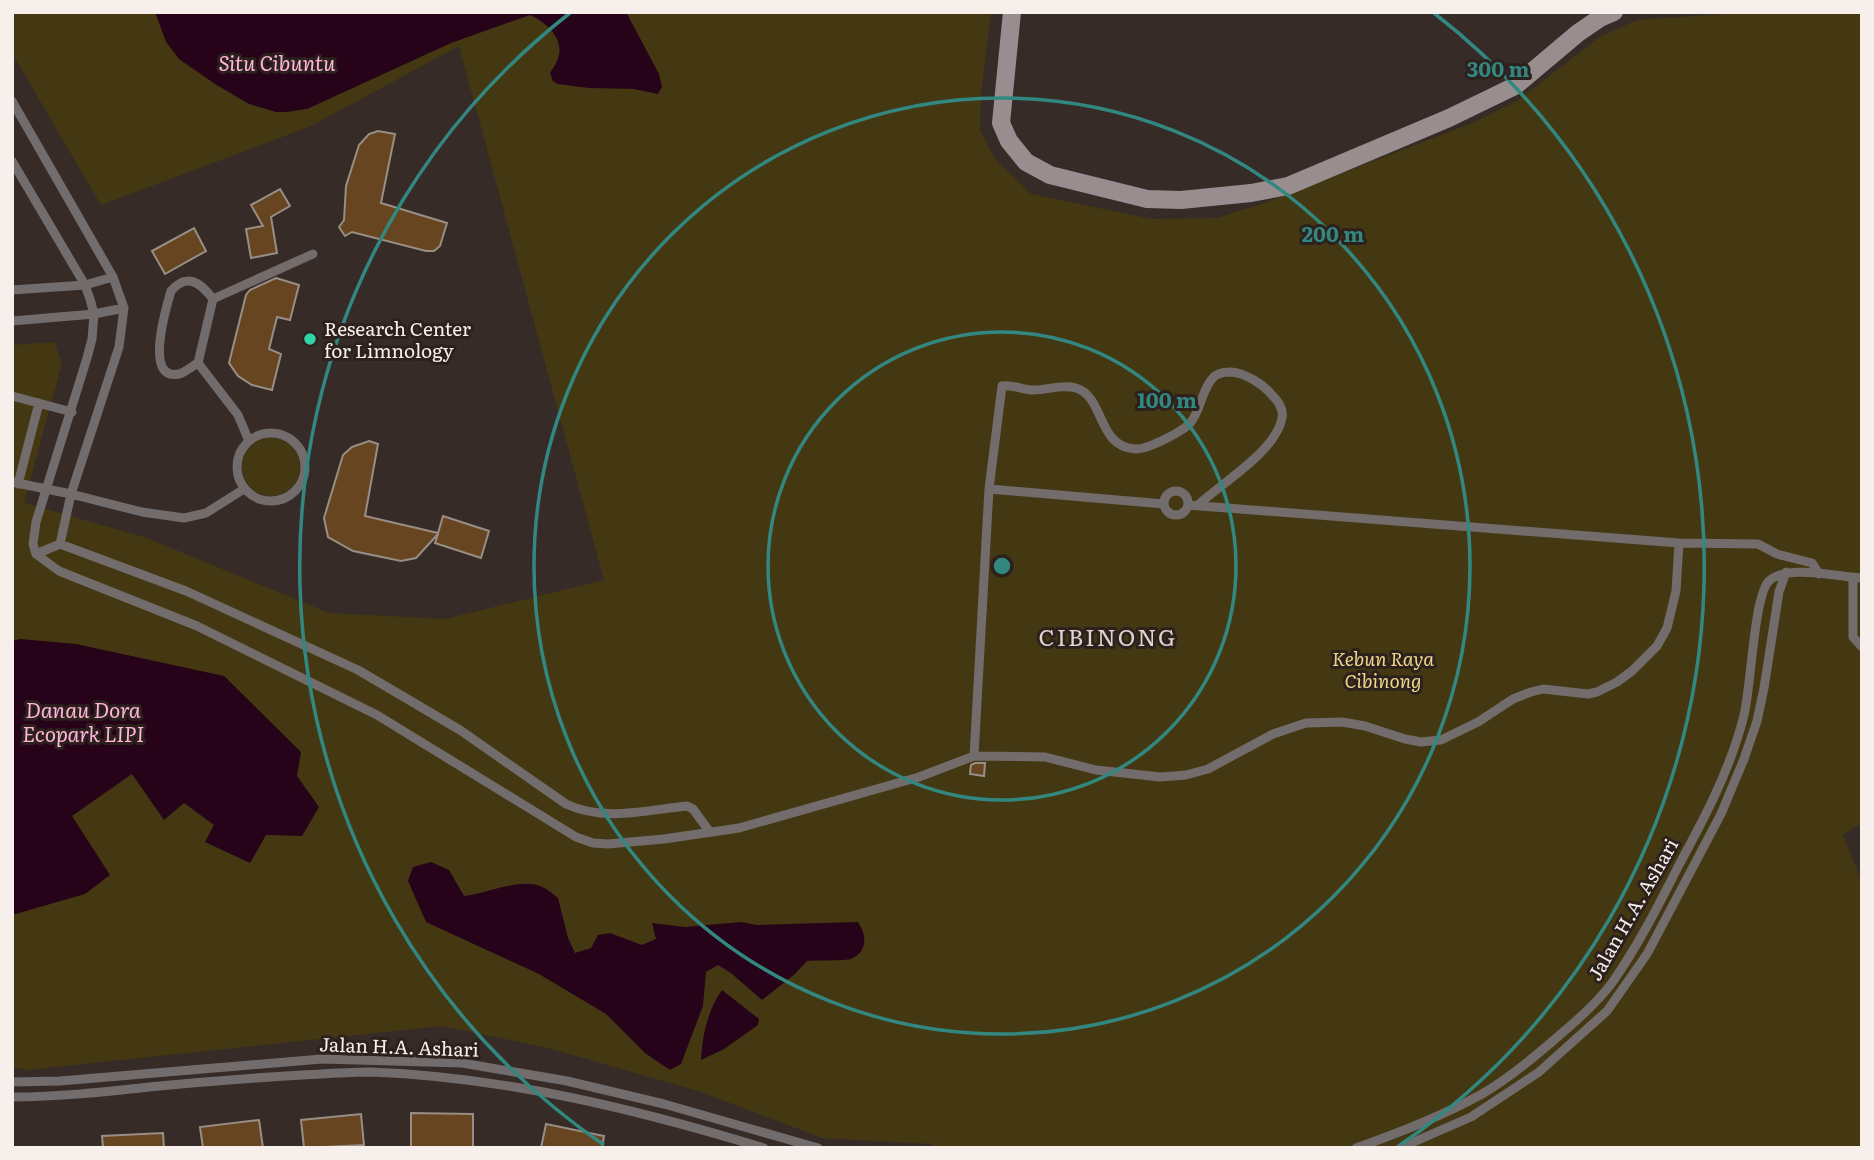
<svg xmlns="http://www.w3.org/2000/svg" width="1874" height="1160" viewBox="0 0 1874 1160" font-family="Literata,serif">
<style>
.green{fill:#443812}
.water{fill:#270319}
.building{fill:#674521;stroke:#988e85;stroke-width:2}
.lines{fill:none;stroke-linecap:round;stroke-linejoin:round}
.lane{stroke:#726c6c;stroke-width:9}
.secondary{stroke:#998e8f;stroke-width:18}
.ring{fill:none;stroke:#328881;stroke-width:3.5}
.poi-dot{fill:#31d4a9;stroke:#2c211d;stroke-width:2.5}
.labels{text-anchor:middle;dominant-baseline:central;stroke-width:6;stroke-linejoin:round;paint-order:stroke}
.poi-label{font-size:19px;fill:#f7efec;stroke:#2c211d;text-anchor:start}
.park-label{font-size:19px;font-style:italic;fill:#efd589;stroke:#2c211d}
.street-label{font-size:19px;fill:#f7efec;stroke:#2c211d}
.water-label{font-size:21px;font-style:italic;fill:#ffb4da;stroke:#2c211d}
.quarter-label{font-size:23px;letter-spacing:2px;fill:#e2d3ce;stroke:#2c211d}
.centre{fill:#328881;stroke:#2c211d;stroke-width:3.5}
.ring-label{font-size:21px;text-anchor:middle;font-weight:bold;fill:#328881;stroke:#2c211d;stroke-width:6;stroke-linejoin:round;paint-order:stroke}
</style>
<rect width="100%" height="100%" fill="#362b27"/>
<path class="green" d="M12,12H991L981,94L980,130L995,159L1031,194L1152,219L1217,218L1270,201L1470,124L1517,101L1601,36L1637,20L1752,12H1862V823L1843,835L1862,882V1148H933L932,1144L822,1138L698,1091L548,1048L442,1026L27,1070L12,1067V345L54,342L62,363L24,503L144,537L329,613L445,619L604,580L459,46L311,126L101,205L12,53Z
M242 467a29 29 0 1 1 58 0a29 29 0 1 1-58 0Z"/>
<path class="water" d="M155,12H626L659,74L662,87L658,94L634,89L589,88L558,84L553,81L550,73C553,67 557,64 558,58C565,39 546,22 530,15L451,43L307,109L287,112H276L249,104L215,84L179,59L166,42Z
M20,639L76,644L224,676L301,752L297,776L319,807L302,836L266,835L250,863L205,842L214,825L184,803L164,820L132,774L72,816L110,875L85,894L12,915V641Z
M431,862L449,870L464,896C485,894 519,878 540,886C546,888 553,894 558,898L568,938L575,953L591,948L598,935L610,933L642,945L656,939L652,923L685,927L741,922L757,925L858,922C867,935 868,952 851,959C846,961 817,960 807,961L795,974L762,1000L731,973L718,965L706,972L703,1006L681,1064L670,1070L645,1053L606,1014L539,974L426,922L408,881L413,867Z
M722,990L759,1019L758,1025L724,1049L701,1060C702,1037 708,1009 722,990Z"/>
<path class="building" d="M378,131L395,134L381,203L447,223L440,246L434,251H426L352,232L345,236L339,227L344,220L346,186L359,145L369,134Z
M280,189L290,206L271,217L277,253L251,258L246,229L263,226L251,205Z
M194,228L206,251L165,274L152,251Z
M276,278L299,285L290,320L277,317L269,349L281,354L272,390L252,385L238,376L229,363L246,295L250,290Z
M369,441L378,444L365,516L438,533L443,516L489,531L481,558L435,543L438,534L416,558L401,561L353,551L328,537L324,518L343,455L352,447Z
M975,763H985L984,776L970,774L971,765Z
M411,1113L473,1114V1148L411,1147Z
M361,1114L364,1145L304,1148L301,1120Z
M259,1120L263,1148H203L200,1127Z
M546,1124L604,1136L602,1148H541Z
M163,1133L164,1148H103L102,1136Z"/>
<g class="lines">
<path class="lane" d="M12,101L113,277L124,308L119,347L71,494L60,544L186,591L358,670L460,730L566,804C604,822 647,810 687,806L693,809L709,831
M12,161L85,285L90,299L94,314L92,339L87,358L36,522L33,544L36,554L59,571L197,626L377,715L576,837L593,843L608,844L664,839L739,828L919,777L974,756L1045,757L1096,770L1160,777L1186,775L1208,769L1273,734L1306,723L1342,722L1365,726L1405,739L1421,742L1441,740L1478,722L1513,699L1531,692L1543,689L1588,694L1597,692L1617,682L1632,671L1657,646L1667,628L1676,591L1679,543
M12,290L85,285L113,277
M12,321L94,314L124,308
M198,363C192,366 186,372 179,374C143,382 167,305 171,291C187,272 201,283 213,299
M12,396L72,412
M237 467a34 34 0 1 1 68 0a34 34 0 1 1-68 0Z
M249,441L238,415L198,363L213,299L313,254
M12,482L71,494L142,512L184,518L206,513L244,489
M18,484L39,403
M989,489L1002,386C1012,384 1023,390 1033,390C1047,390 1062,384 1076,388C1105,397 1097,447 1135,449C1147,450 1184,431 1191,422C1201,409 1202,390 1212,379C1216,373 1224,372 1231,372C1245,373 1263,384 1272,395C1278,401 1284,409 1282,418C1276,451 1223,482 1199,504
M1164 503a12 12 0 1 1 24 0a12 12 0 1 1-24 0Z
M1188,505L1679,543L1758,544L1777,554L1812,563L1819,574
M36,554L60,544
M1853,578V637L1862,647
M974,756L989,489L1164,504
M12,1082L60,1081L322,1059L462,1063L567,1081L664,1104L818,1148
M12,1097C58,1097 104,1092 149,1087C200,1082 251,1078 302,1075C325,1074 348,1072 371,1072C505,1077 636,1109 764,1148
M1356,1148C1399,1133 1442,1116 1482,1094C1511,1077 1537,1055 1562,1033C1581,1017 1600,1000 1614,980C1639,944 1659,904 1679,865C1705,817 1731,768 1744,715C1751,688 1754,595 1769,581C1786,564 1839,577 1862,578
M1400,1148L1471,1117L1539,1072L1607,1011L1647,954L1721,814L1744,759L1757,721L1764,688L1779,592L1786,572"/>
<path class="secondary" d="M1012,12L1001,123L1009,141L1026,162L1050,175L1147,199L1181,200L1251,193L1288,186L1449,118L1515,86L1578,33L1600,18L1614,12"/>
</g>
<g class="ring">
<circle cx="1002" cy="566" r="234"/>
<circle cx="1002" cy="566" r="468"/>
<path d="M604 1145A702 702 0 0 1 570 13M1434 13A702 702 0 0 1 1400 1145"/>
</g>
<circle class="poi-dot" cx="310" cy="339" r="7"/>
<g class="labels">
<g class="poi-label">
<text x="324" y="328">Research Center<tspan x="324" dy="22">for Limnology</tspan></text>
</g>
<g class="park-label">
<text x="1383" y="658">Kebun Raya<tspan x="1383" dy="22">Cibinong</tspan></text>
</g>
<g class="street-label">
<text transform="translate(1632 909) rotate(-60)">Jalan H.A. Ashari</text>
<text transform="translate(399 1046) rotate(2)">Jalan H.A. Ashari</text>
</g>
<g class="water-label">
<text x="277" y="61">Situ Cibuntu</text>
<text x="83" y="708">Danau Dora<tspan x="83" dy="24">Ecopark LIPI</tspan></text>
</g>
<g class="quarter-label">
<text x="1108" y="636">CIBINONG</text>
</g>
</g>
<circle cx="1002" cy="566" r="10" class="centre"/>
<g class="ring-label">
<text x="1498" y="77">300 m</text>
<text x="1333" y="242">200 m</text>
<text x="1167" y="408">100 m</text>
</g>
<rect width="1874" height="1160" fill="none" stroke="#f7efec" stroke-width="28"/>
</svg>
